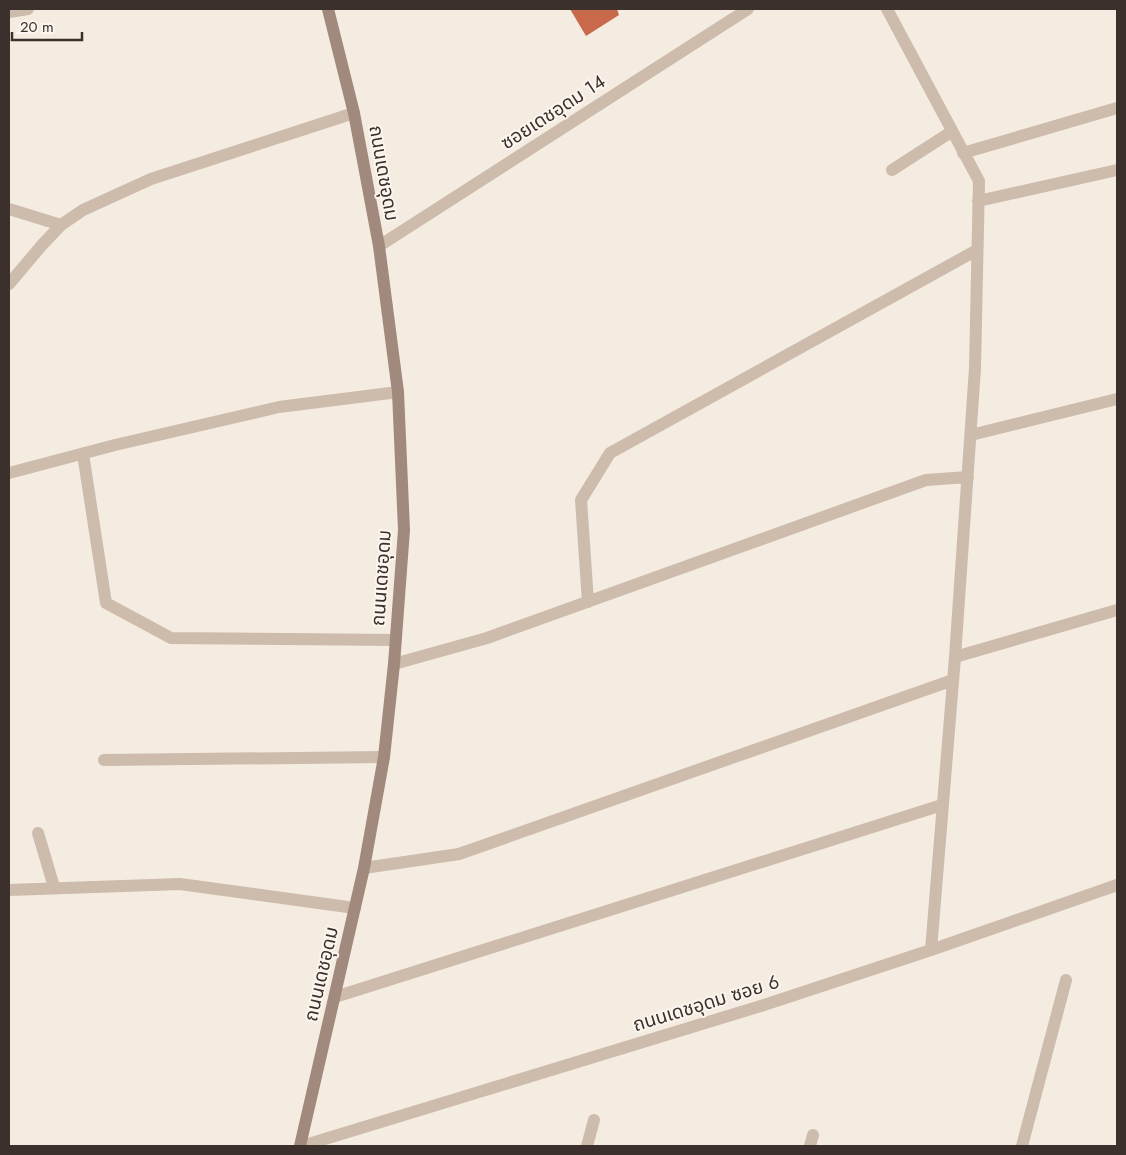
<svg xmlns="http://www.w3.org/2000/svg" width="1126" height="1155" viewBox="0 0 1126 1155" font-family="Jost,'Noto Sans Thai',sans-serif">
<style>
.building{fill:#c8694b}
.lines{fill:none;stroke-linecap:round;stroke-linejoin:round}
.service{stroke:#cdbbac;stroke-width:12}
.minor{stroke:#cdbbac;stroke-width:12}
.tertiary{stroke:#cdbbac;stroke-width:12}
.secondary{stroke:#a18a7d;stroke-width:12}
.labels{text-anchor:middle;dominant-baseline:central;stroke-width:4;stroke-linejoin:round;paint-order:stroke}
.street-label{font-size:19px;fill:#3b302b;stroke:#fbf5ee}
</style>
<rect width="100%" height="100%" fill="#f4ebe1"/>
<path class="building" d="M570,9H617L619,15L586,36Z"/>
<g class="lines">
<path class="service" d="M38,833L54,887"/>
<path class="minor" d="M887,9L979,181L975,368L955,657L931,950
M9,12L28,9
M963,153L1117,108
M892,170L951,132
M978,201L1117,170
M9,209L61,225
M379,246L748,9
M9,284L42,245L61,225L83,210L151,179L354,113
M971,435L1117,399
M83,454L106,603L171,638L396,640
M9,473L115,445L279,407L398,392
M588,602L581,500L610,453L977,250
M955,657L1117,610
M394,664L487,638L926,480L968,477
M104,760L384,757
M364,868L459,854L953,680
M9,890L180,884L355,908
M335,997L942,805
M587,1146L594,1120
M810,1146L813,1135
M1022,1146L1066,980"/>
<path class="tertiary" d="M302,1146L764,1005L931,950L1117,885"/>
<path class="secondary" d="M300,1146L364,868L384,757L394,664L404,530L398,392L379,246L354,113L328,9"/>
</g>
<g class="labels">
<g class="street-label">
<text transform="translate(553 112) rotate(-33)">ซอยเดชอุดม 14</text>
<text transform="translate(384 173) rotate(80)">ถนนเดชอุดม</text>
<text transform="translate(381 578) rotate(-86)">ถนนเดชอุดม</text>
<text transform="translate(321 974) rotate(-77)">ถนนเดชอุดม</text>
<text transform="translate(706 1003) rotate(-17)">ถนนเดชอุดม ซอย 6</text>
</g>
</g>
<rect width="1126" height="1155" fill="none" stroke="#3b302b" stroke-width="20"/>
<path d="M12 32v8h70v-8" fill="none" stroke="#3b302b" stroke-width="2.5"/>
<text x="20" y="32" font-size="15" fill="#3b302b" stroke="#fbf5ee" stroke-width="4" paint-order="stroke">20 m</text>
</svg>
